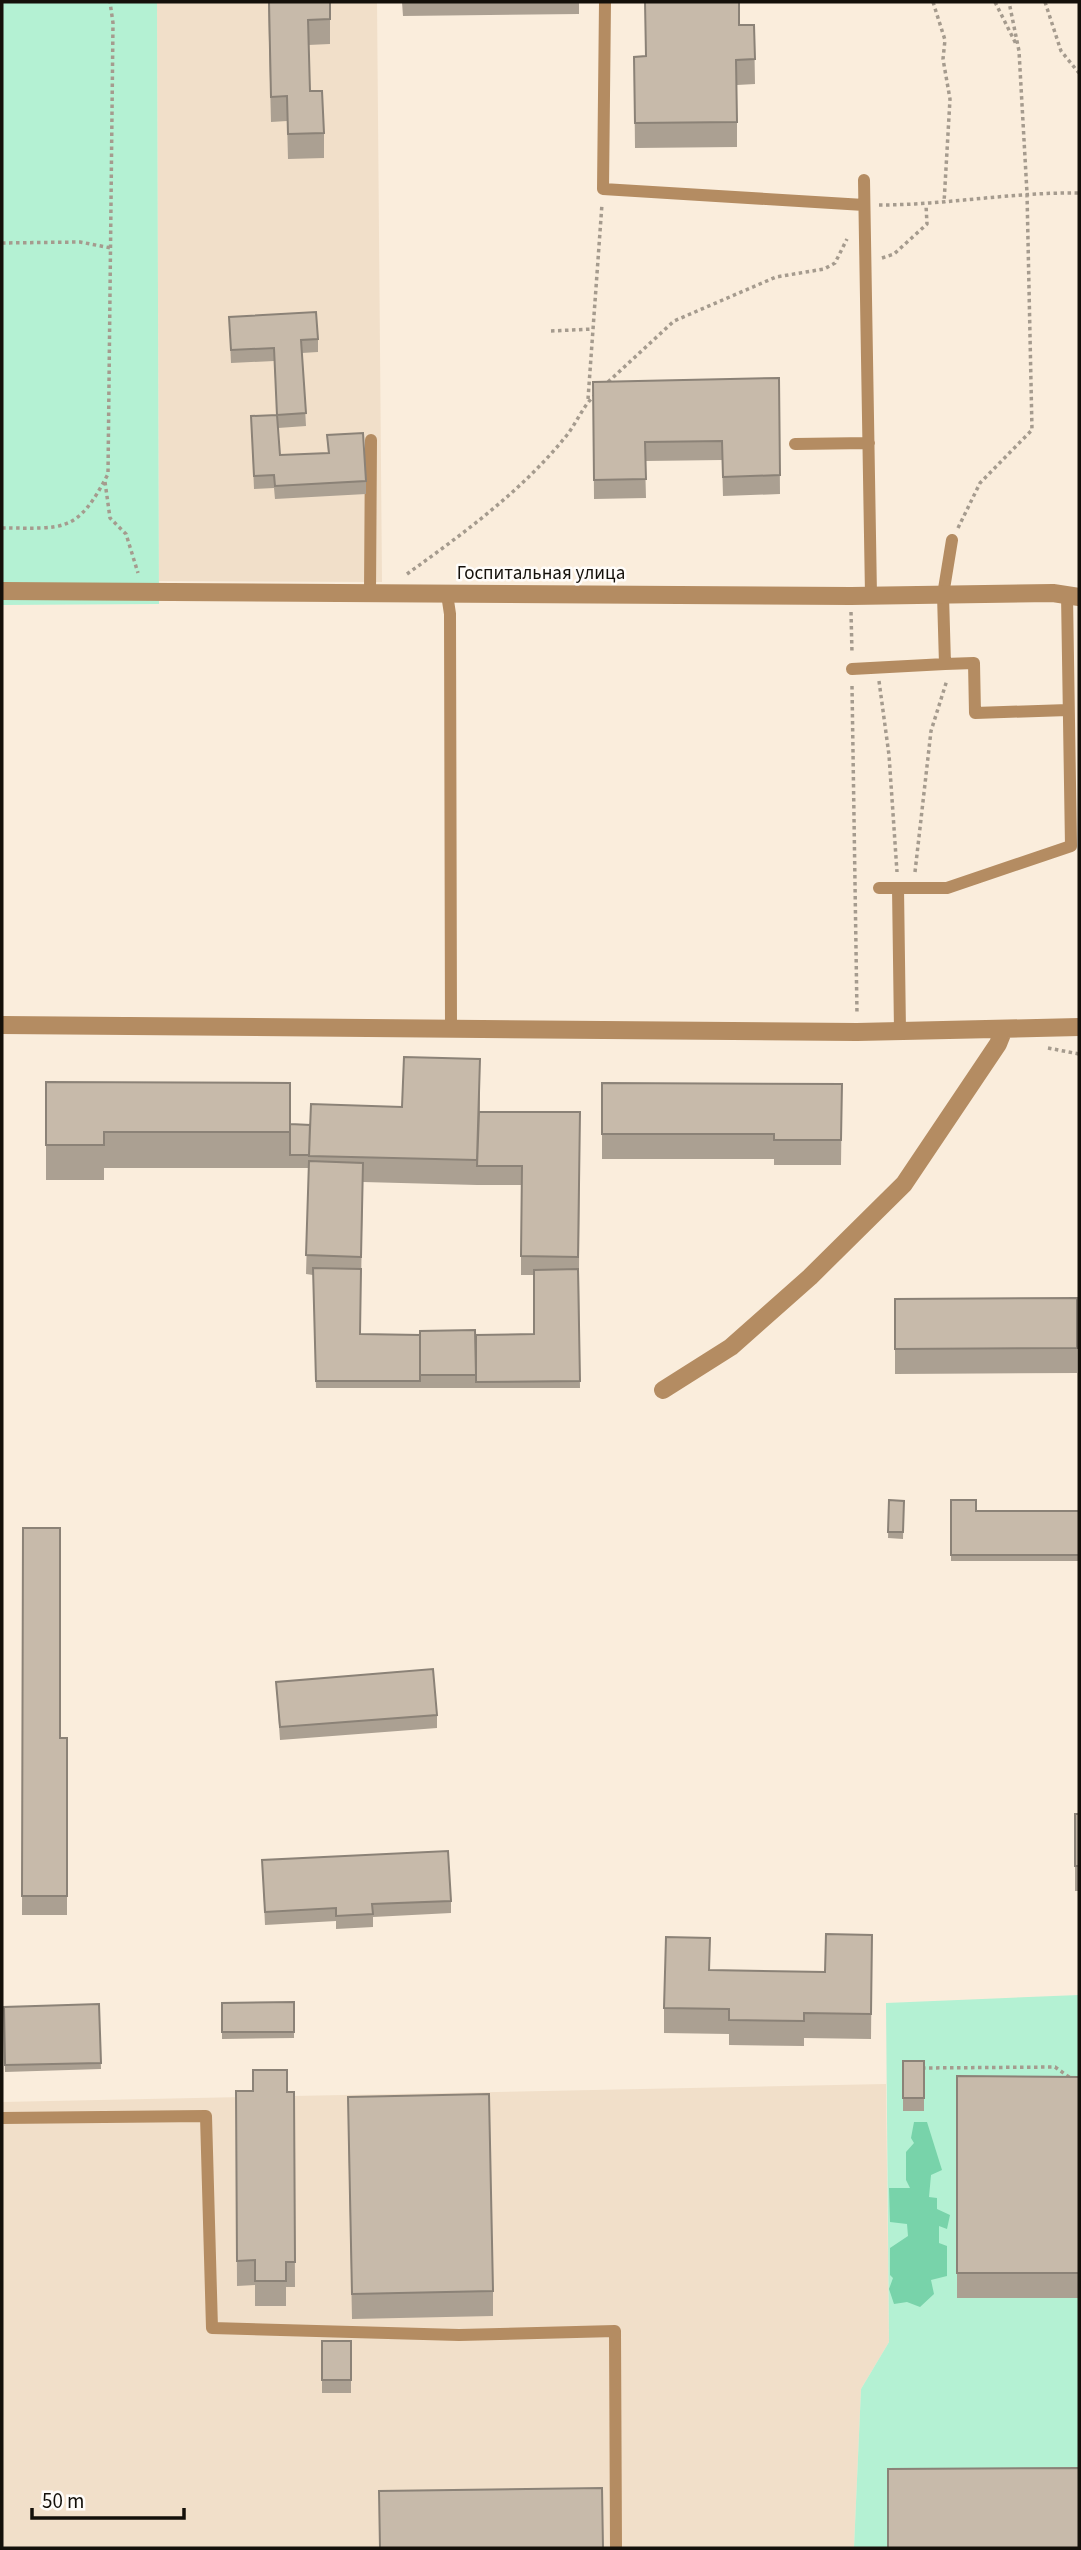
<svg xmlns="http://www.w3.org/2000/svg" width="1081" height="2550" viewBox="0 0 1081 2550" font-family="'Source Sans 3',sans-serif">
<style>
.built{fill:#f1dfc9}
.green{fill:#b4f1d3}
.forest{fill:#78d3aa}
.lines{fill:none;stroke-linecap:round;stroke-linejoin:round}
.path{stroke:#a59b8e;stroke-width:3.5;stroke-dasharray:3.5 3.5;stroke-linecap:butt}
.service{stroke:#b48c62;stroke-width:12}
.minor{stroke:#b48c62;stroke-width:18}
.wall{fill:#aba092;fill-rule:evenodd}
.building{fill:#c7baaa;stroke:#8b8277;stroke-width:2}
.labels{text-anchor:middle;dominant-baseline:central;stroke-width:5;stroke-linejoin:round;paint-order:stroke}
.street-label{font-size:19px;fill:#14100a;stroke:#fffcf9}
</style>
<rect width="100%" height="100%" fill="#faeddc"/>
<path class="built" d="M157,2H377L382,582L159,581Z
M886,2084L889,2342L861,2389L854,2548H2V2102Z"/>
<path class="green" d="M2,2H157L159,604L2,605Z
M1079,1995V2102L957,2298H1079V2493L888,2548H854L861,2389L889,2342L886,2003Z"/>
<path class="forest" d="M914,2122H927L942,2170L931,2175L929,2197L937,2198V2209L950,2215L947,2229L939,2226V2243L947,2246V2276L931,2280L934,2294L920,2307L907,2302L894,2304L889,2289L893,2278L890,2275V2248L908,2236L907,2224L890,2222L889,2188H910L906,2180V2152L914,2143L911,2138Z"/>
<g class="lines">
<path class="path" d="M933,2L945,40L943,59L950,99L944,203
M995,2L1016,44
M1045,2L1061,51L1079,73
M879,205C946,205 1012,192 1079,193
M2,243L80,242L111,248
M882,258L894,254L927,224L926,205
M551,331L593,329
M608,382L674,321L776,277L824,269L835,263L847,239
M588,399L602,204
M105,482L110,518L126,534L138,573
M2,528C64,528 77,534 108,474L113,23L110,2
M958,528L980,483L1032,430L1027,193L1019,51L1009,2
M407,574C464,533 523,490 567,435C577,422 583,406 595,395
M851,612L852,653
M879,681L889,755L897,872
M852,686L857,1014
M915,872L931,731L947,680
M1048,1048L1079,1054
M922,2068L1055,2067L1079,2084"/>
<path class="service" d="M605,2L603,189L864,205
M864,180L871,595
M795,444L869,443
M370,593L371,440
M447,594L450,614L451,1029
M945,664L974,663L975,713L1068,710
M852,669L945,664L943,595L952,540
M879,888H947L1071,846L1067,595
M898,888L900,1031
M2,2118L206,2116L212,2328L459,2335L615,2331L616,2548"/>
<path class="minor" d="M2,591L851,596L1053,593L1079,597
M2,1025L857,1032L1079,1027
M663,1390L731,1347L810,1277L904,1184L998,1044L1004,1029"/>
</g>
<path class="wall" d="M268,2H330V44L308,45L310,91L324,133V158L288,159L287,121L271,122Z
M402,2H579V14L403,16Z
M739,25H754L755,84L737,85V147L635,148L634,57L646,56Z
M229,317L318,339V352L302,353L306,426L278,428L280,455L328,453L327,435L366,481V494L275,499L274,488L254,489L251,416L277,415L274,361L231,363Z
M779,378L780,494L723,496L722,460L645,461L646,498L594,499L593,382Z
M46,1082L290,1124L310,1125L402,1107L480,1084V1112H580L579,1272L580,1388H476V1384V1388H316L313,1275L306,1274L309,1168H104V1180H46ZM363,1182L477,1185H521V1275H534V1334L476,1372L360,1334Z
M602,1083L842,1084L841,1165H774V1159H602Z
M1077,1298V1373L895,1374V1299Z
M889,1500L904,1501L903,1539L888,1538Z
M951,1500L976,1511H1079V1561H951Z
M23,1528L60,1738H67V1915H22Z
M276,1682L437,1715V1728L280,1740Z
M1075,1814H1079V1891H1075Z
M262,1860L451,1901V1913L373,1917V1927L336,1929V1921L265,1925Z
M872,1935L871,2039L804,2038V2046L729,2045V2034L664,2033V2008L710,1970L825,1972Z
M294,2002V2038L222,2039V2003Z
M99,2004L101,2069L5,2072L4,2007Z
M903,2061H924V2111H903Z
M957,2076L1079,2077V2298H957Z
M236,2091L294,2092L295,2287H286V2306H255V2285L237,2286Z
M348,2122L493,2291V2316L352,2319Z
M322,2341H351V2393H322Z"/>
<path class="building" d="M269,2H330V19L308,20L310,91H322L324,133L288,134L287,96L271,97Z
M645,2H739V25H754L755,59L736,60L737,122L635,123L634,57L646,56Z
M316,312L318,339L301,340L306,413L277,415L274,348L231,350L229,317Z
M779,378L780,475L723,477L722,441L645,442L646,479L594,480L593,382Z
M277,415L280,455L329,453L327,435L363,433L366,481L275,486L274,475L254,476L251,416Z
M404,1057L480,1059L477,1160L309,1156L311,1104L402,1107Z
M46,1082L290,1083V1132H104V1145H46Z
M602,1083L842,1084L841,1140H774V1134H602Z
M479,1112H580L578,1257L521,1256L522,1166H477Z
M290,1124L310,1125L309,1155H290Z
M309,1161L363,1163L361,1257L306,1255Z
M313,1268L361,1269L360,1334L420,1335V1381H316Z
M578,1269L580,1381L476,1382V1335L534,1334V1270Z
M1077,1298V1348L895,1349V1299Z
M475,1330L476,1375H420V1331Z
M889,1500L904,1501L903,1532H888Z
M951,1500H976V1511H1079V1555H951Z
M23,1528H60V1738H67V1896H22Z
M433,1669L437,1715L280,1727L276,1682Z
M1075,1814H1079V1866H1075Z
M448,1851L451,1901L372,1904L373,1914L336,1916V1908L265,1912L262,1860Z
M826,1934L872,1935L871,2014L804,2013V2021L729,2020V2009L664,2008L666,1937L710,1938L709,1970L825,1972Z
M294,2002V2032H222V2003Z
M99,2004L101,2063L5,2065L4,2007Z
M903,2061H924V2098H903Z
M253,2070H287V2092H294L295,2262H286V2281H255V2260L237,2261L236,2091H253Z
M957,2076L1079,2077V2273H957Z
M489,2094L493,2291L352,2294L348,2097Z
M322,2341H351V2380H322Z
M1079,2468V2548H888V2469Z
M602,2488L603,2548H380L379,2491Z"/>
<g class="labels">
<g class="street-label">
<text x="541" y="573">Госпитальная улица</text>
</g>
</g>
<rect width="1081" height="2550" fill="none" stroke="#14100a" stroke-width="7"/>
<path d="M32 2508v10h152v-10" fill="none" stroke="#14100a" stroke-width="3.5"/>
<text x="42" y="2508" font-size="21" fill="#14100a" stroke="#fffcf9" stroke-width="5" paint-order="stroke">50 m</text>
</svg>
